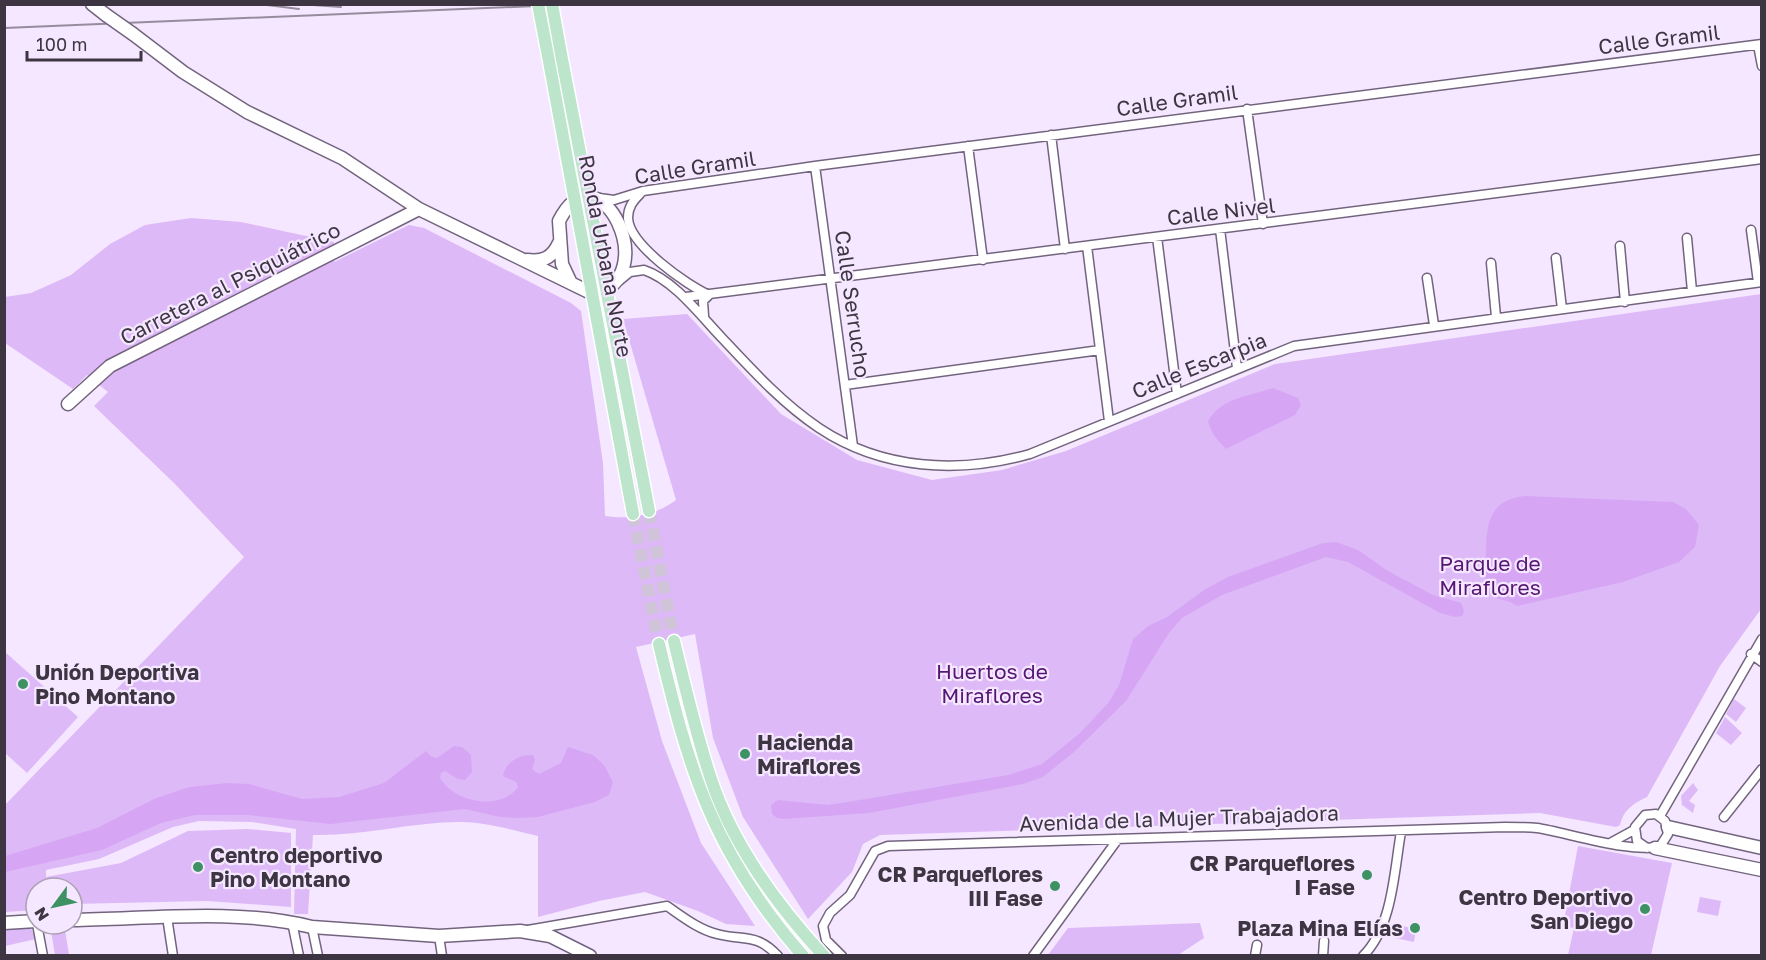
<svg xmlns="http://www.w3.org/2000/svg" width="1766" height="960" viewBox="0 0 1766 960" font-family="'Golos Text',sans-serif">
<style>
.green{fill:#deb9f7}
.water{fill:#d6a6f5}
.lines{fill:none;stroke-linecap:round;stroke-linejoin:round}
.primary-tunnel{stroke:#d0c4d9;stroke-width:12;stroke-dasharray:12 6;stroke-linecap:butt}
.street-casing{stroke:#73647e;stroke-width:11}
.secondary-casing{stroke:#73647e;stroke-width:15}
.primary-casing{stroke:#fff;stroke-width:15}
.street{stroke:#fff;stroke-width:8}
.secondary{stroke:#fff;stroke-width:12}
.primary{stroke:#bce5cb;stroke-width:12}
.rail{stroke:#968c9d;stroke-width:2}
.secondary-bridge-casing{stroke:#73647e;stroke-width:15;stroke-linecap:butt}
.primary-bridge-casing{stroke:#fff;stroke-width:15;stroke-linecap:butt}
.secondary-bridge{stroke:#fff;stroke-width:12}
.primary-bridge{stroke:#bce5cb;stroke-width:12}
.poi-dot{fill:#3d9163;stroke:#f5e7ff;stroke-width:2}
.labels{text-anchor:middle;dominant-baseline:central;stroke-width:4.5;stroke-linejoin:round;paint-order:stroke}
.street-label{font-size:21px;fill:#3d3642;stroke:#f5e7ff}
.park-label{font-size:21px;fill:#551773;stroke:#f5e7ff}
.poi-label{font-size:21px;font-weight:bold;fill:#3d3642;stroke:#f5e7ff;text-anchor:end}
</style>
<rect width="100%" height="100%" fill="#f5e7ff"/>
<path class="green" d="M191,218L241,222L334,242V262L409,225L424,228L571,303L581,311L603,463L605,516C629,520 656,515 676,500L623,319L687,314L781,414L857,460L932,480L1002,470L1066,451L1275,364L1761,294V609L1720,666L1647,797C1633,804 1624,809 1620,825L1616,827L1540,813L880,835L863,844L852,872L808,919L743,817L713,738L695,634L636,647L662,741L701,843L755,926L726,924L698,911L645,892L599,901L538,917V836C512,830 483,821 456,822C408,823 361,836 313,835L308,914H294L296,829L252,822L199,821L173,827L99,859L46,870V877L121,863L188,831L248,829L291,833V907L207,901L72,904V888H36V910L5,912V805L244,557L175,484L94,406L108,392L87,375L73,389L5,343V297L31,293L71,275L110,244L145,225Z
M4,651L78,717L27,773L5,753Z
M1734,699L1746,708L1736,722L1726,714Z
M1725,717L1742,733L1731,745L1716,733Z
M1693,783L1698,790L1689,801L1695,805L1693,813L1682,805L1681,796Z
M1578,846L1672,863L1651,955H1568L1574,928L1563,926Z
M1700,897L1721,901L1718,916L1697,912Z
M1200,923L1204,938L1178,955H1048L1068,928Z
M1398,925L1416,929L1414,942L1395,938Z
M30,926L36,939L5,946V927Z
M65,930L69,955H55L51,931Z"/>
<path class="water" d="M1273,388L1298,398L1301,405L1295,415L1226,449C1217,440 1211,433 1208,421C1223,397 1247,397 1273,388Z
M1526,496L1673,502L1686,509L1699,525L1695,547L1679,562L1623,582L1517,606C1507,598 1494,601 1486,592C1484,581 1486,570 1486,559C1486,527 1487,499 1526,496Z
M1336,542L1358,550L1388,571L1433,595L1461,603L1464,611L1462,616L1455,617L1440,613L1348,562L1326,557L1222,595L1182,618L1169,633L1126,701L1074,752L1043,777L1023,784L869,813L784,819L777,818L772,814L771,805L778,800L828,805L848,802L1008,775L1042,764L1080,733L1109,702L1119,685L1133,639L1148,626L1167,617L1204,590L1228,577L1323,543Z
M454,746L462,747L471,755L472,772L465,780L458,779L445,771L441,773L440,778C454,802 500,812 518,787L516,782L503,776C505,762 520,754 533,755L535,760L532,769L539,774L561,763L568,747L593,755L604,765L613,782L609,795L595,802L538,817L520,818L500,817L465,809L330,824L248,815H195L161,823L102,850L5,872V856L97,828L154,799L189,787L227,783L249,784L302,799L339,797L384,783L426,751L432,757L437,758Z"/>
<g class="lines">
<path class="primary-tunnel" d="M649,511L674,641
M633,514L659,644"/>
<defs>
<path id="street" d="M1758,45L1762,66
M1247,109L1263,224
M1051,135L1065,249
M968,146L983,260
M815,166L853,446
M640,194C633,201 628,207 628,218C629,245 687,285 709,295L703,301L704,316
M599,198L614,200L643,191L815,166L1762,44
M1220,229L1237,368
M1751,230L1758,282
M1157,237L1177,394
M1687,238L1692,291
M1087,246L1109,421
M1620,246L1625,302
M1556,258L1562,309
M1491,263L1496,317
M1427,278L1434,325
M619,281L630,272L644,270C674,280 700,315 722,338C752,370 782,403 819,428C882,470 959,474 1030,454L1294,346L1762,282
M686,297L1762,159
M845,385L1100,350
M1751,654L1762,662
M1660,816L1762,639
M1724,817L1762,769
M1612,842L1634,830
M167,917L173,956
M292,922L299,956
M37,924L43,956
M312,927L318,956
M528,930L667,906C683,917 698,929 717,934C744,941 757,933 778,956
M439,936L442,956
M842,956L826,940L823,926L830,913L850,895L875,851L888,846L1505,827C1515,827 1527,827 1537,828C1565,832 1639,856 1661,845L1668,834L1665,821L1656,814L1645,815L1635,827L1637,841L1647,848
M1033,956L1118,839
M1255,956L1257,945
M1323,956L1324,941
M1363,956C1393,926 1394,871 1401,832"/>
<path id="secondary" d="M92,4L106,15
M133,34L183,72L247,112L342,158L419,209L593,294C665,280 599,142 559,221L562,264L570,281
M527,260C543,262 552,258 559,243
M68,404L110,366L419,209
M1668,827L1762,848
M1655,848L1762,870
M72,920C151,919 234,908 312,927L439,936L520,931L550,936L590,956
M4,923L36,921"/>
<path id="primary" d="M561,54L649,511
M548,56L633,514
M674,641C685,687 696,734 711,779C733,846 777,905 824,956
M659,644C689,772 714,854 803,956"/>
</defs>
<use href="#street" class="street-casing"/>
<use href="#secondary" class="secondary-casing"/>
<use href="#primary" class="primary-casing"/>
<use href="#street" class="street"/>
<use href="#secondary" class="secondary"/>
<use href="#primary" class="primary"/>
<path class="rail" d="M259,4L299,9
M299,4L341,7
M4,28L585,4"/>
<defs>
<path id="secondary-bridge" d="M106,15L133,34"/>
<path id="primary-bridge" d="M538,4L548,56
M552,4L561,54"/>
</defs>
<use href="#secondary-bridge" class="secondary-bridge-casing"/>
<use href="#primary-bridge" class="primary-bridge-casing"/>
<use href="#secondary-bridge" class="secondary-bridge"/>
<use href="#primary-bridge" class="primary-bridge"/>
</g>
<g class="poi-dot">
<circle cx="23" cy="684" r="6"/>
<circle cx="745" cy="754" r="6"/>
<circle cx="198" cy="867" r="6"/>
<circle cx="1367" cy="875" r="6"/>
<circle cx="1055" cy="886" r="6"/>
<circle cx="1645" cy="909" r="6"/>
<circle cx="1415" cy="928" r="6"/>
</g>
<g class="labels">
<g class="street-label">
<text transform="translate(1659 39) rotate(-7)">Calle Gramil</text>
<text transform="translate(1177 100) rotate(-8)">Calle Gramil</text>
<text transform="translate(695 167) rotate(-9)">Calle Gramil</text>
<text transform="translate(1221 211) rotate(-7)">Calle Nivel</text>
<text transform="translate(606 256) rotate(79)">Ronda Urbana Norte</text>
<text transform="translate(230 283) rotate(-27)">Carretera al Psiquiátrico</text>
<text transform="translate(853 304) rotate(82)">Calle Serrucho</text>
<text transform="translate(1199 365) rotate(-22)">Calle Escarpia</text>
<text transform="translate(1179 818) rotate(-2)">Avenida de la Mujer Trabajadora</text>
</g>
<g class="park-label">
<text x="1490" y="563">Parque de<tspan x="1490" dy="24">Miraflores</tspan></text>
<text x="992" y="671">Huertos de<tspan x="992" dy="24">Miraflores</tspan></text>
</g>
<g class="poi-label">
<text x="35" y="672" text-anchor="start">Unión Deportiva<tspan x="35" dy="24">Pino Montano</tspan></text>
<text x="757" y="742" text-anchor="start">Hacienda<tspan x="757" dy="24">Miraflores</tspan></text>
<text x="210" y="855" text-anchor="start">Centro deportivo<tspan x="210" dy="24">Pino Montano</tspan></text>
<text x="1355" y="863">CR Parqueflores<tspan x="1355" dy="24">I Fase</tspan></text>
<text x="1043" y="874">CR Parqueflores<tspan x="1043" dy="24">III Fase</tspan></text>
<text x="1633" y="897">Centro Deportivo<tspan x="1633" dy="24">San Diego</tspan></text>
<text x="1403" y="928">Plaza Mina Elías</text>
</g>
</g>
<rect width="1766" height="960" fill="none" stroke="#3d3642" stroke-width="12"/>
<g transform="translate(54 906) rotate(237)"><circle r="28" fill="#f5e7ff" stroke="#aba0b3" stroke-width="1.5"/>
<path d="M0-4.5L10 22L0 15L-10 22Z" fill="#3d9163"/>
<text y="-9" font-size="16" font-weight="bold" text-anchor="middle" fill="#3d3642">N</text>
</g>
<path d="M27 51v9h114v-9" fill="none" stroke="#3d3642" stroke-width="3"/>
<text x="36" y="51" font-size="18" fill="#3d3642" stroke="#f5e7ff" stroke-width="4.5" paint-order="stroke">100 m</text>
</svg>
